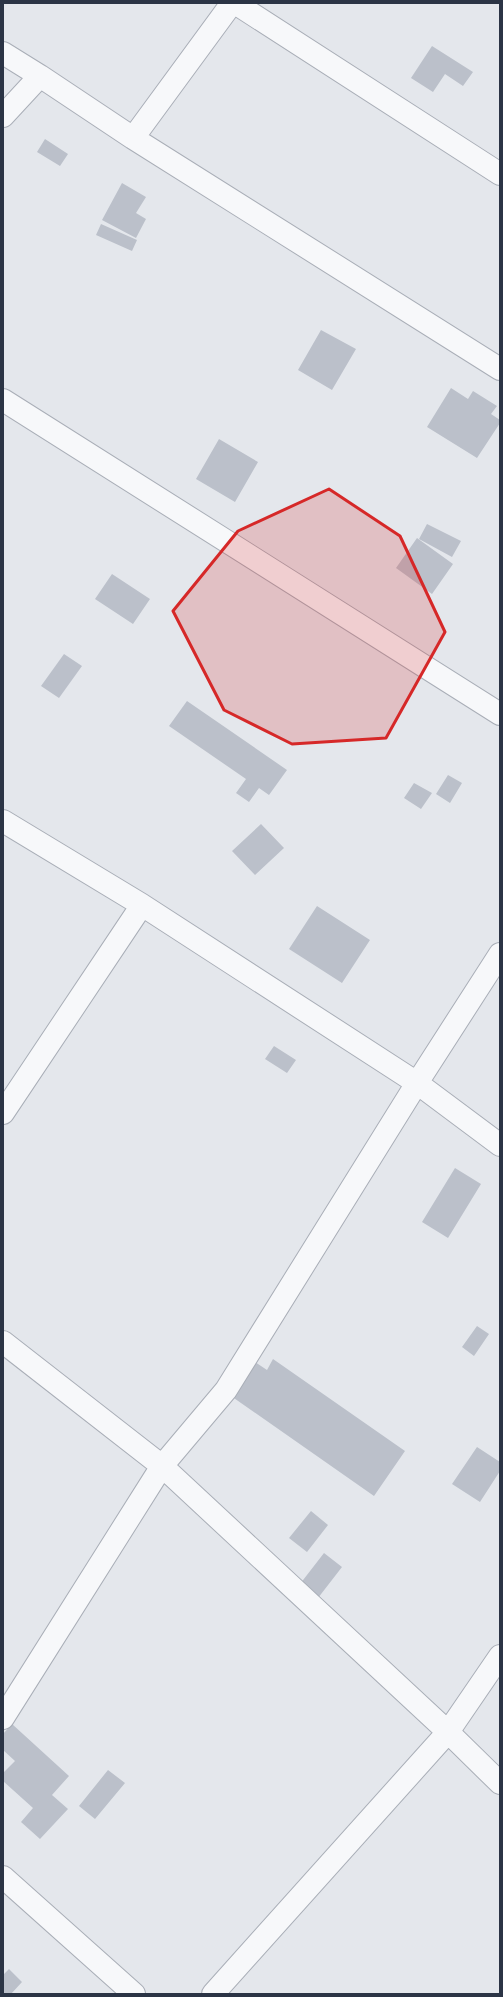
<svg xmlns="http://www.w3.org/2000/svg" width="503" height="1997" viewBox="0 0 503 1997" font-family="'Noto Sans',sans-serif">
<style>
.building{fill:#bbc0ca}
.lines{fill:none;stroke-linecap:round;stroke-linejoin:round}
.street-casing{stroke:#a9aeb7;stroke-width:24}
.street{stroke:#f7f8fa;stroke-width:22}
.marked{fill:#d62828;fill-opacity:0.2;stroke:#d62828;stroke-width:3;stroke-linejoin:round}
</style>
<rect width="100%" height="100%" fill="#e4e7ec"/>
<path class="building" d="M432,46L473,72L463,86L445,74L433,92L411,78Z
M45,139L68,154L60,166L37,152Z
M122,183L146,197L136,213L146,219L136,238L102,220Z
M101,224L137,240L132,251L96,235Z
M321,330L356,349L332,390L298,370Z
M451,388L468,399L473,391L497,406L491,414L500,420V423L477,458L427,427Z
M219,439L258,462L235,502L196,479Z
M427,524L461,541L452,557L419,539Z
M417,538L453,564L432,594L396,568Z
M112,574L150,599L133,624L95,599Z
M64,654L82,666L59,698L41,686Z
M187,701L287,770L269,795L259,788L249,802L236,793L246,779L169,726Z
M448,775L462,783L450,803L436,794Z
M414,783L432,793L421,809L404,798Z
M261,824L284,848L255,875L232,851Z
M317,906L370,940L342,983L289,949Z
M274,1046L296,1060L287,1073L265,1059Z
M455,1168L481,1184L448,1238L422,1222Z
M477,1326L489,1334L474,1356L462,1347Z
M273,1359L405,1451L374,1496L231,1396L255,1362L267,1370Z
M477,1447L500,1462V1471L480,1502L452,1484Z
M311,1511L328,1525L307,1552L289,1538Z
M324,1553L342,1567L318,1598L300,1584Z
M12,1724L69,1776L52,1795L68,1809L40,1839L21,1822L33,1808L3,1781V1773L15,1761L3,1750V1734Z
M108,1770L125,1783L95,1819L79,1806Z
M9,1969L22,1982L11,1994H3V1975Z"/>
<g class="lines">
<defs>
<path id="street" d="M235,3L500,174
M3,53L40,76L3,116
M40,76L133,138L500,369
M133,138L232,3
M3,400L500,714
M3,821L142,905L417,1083L500,1145
M3,1113L142,905
M3,1342L162,1466L448,1732L500,1783
M3,1718L162,1466L226,1390L417,1083L500,954
M3,1877L134,1994
M213,1994L448,1732L500,1656"/>
</defs>
<use href="#street" class="street-casing"/>
<use href="#street" class="street"/>
</g>
<path class="marked" d="M329,489L400,536L445,632L386,738L292,744L224,710L173,611L238,531Z"/>
<rect width="503" height="1997" fill="none" stroke="#2b3445" stroke-width="8"/>
</svg>
